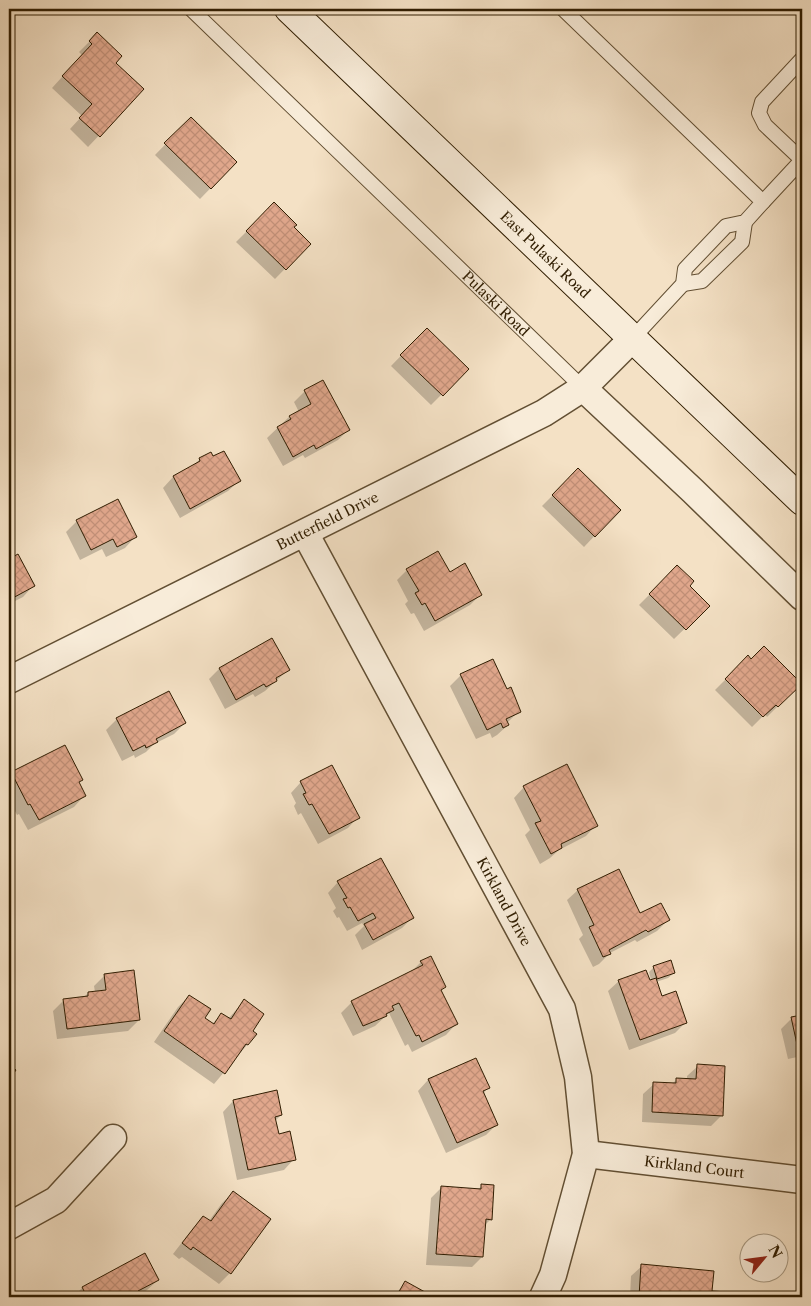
<svg xmlns="http://www.w3.org/2000/svg" width="811" height="1306" viewBox="0 0 811 1306" font-family="'Libre Caslon Text',serif">
<style>
.shadow{fill:#0003}
.building{fill:url(#building-cross-hatch);stroke:#311e02}
.lines{fill:none;stroke-linecap:round;stroke-linejoin:round}
.lane-casing{stroke:#624f33;stroke-width:16}
.street-casing{stroke:#624f33;stroke-width:29}
.secondary-casing{stroke:#311e02;stroke-width:30}
.lane{stroke:#f8ecd9;stroke-width:14}
.street{stroke:#f8ecd9;stroke-width:26}
.secondary{stroke:#f8ecd9;stroke-width:28}
.labels{text-anchor:middle;dominant-baseline:central;stroke-width:4.5;stroke-linejoin:round;paint-order:stroke}
.street-label{font-size:14px;fill:#311e02;stroke:#f8ecd9}
</style>
<defs>
<pattern id="building-cross-hatch" width="8" height="8" patternUnits="userSpaceOnUse" patternTransform="scale(1.25)"><rect width="8" height="8" fill="#e0a78c"/><path d="M0 0l8 8M0 8l8-8" fill="none" stroke="#c18f77"/></pattern>
</defs>
<rect width="100%" height="100%" fill="#f4e1c5"/>
<filter id="stains"><feTurbulence type="fractalNoise" baseFrequency=".004" numOctaves="4"/><feColorMatrix values="0 0 0 0 .2 0 0 0 0 .09 0 0 0 0 .02 0 0 0 .5 -.17"/></filter>
<radialGradient id="worn" r=".72"><stop offset=".6" stop-color="#630" stop-opacity="0"/><stop offset="1" stop-color="#630" stop-opacity=".3"/></radialGradient>
<path class="shadow" d="M97,34L114,63L143,89L88,147L70,129L82,116L52,88L82,55L79,52Z
M191,118L236,162L200,199L155,155Z
M274,204L292,227L309,244L275,279L236,242Z
M427,329L467,369L431,405L391,366Z
M305,391L348,430L338,440L305,458L303,455L283,466L267,438L289,417L299,412L294,402Z
M200,459L239,481L228,491L180,518L163,488L173,477L191,468Z
M578,470L619,510L584,547L542,506Z
M118,501L135,537L125,548L106,557L102,549L80,560L66,532L77,521Z
M18,556L33,586L23,597L9,604V560Z
M677,567L688,586L708,606L674,639L639,605Z
M407,570L449,573L481,594L470,605L424,631L414,613L411,614L405,604L408,601L397,580Z
M748,657L751,661L800,684L767,717L765,714L752,727L715,690Z
M219,669L288,670L265,691L255,697L253,694L225,709L209,679Z
M461,675L507,690L519,711L507,723L508,725L497,735L492,738L490,733L476,739L450,686Z
M117,719L185,723L174,734L154,744L146,752L135,758L134,755L122,761L106,730Z
M64,747L84,796L74,807L28,830L19,814L17,815L9,799V776Z
M301,782L358,817L348,828L318,844L301,813L298,815L294,806L296,803L291,793Z
M524,787L596,825L586,836L559,850L550,858L540,864L525,835L530,830L514,798Z
M338,882L412,918L402,928L362,950L355,935L364,926L362,923L347,931L339,917L337,918L333,911L336,908L328,893Z
M578,890L640,915L668,920L657,931L637,942L635,940L610,953L599,964L593,967L579,939L583,935L567,900Z
M421,962L444,987L440,991L456,1024L446,1035L412,1052L408,1044L405,1046L389,1013L375,1026L353,1036L341,1013L352,1002L410,973Z
M654,967L674,973L668,978L656,982L661,998L686,1022L675,1033L629,1050L608,991L619,981L651,980L649,972Z
M105,975L139,1020L128,1031L57,1039L53,1011L64,1000L83,998L88,993L95,992L94,986Z
M189,996L203,1018L212,1024L222,1014L228,1019L244,1001L251,1032L247,1045L214,1084L154,1042L178,1007Z
M802,1016V1056L788,1059L781,1029L792,1018Z
M698,1066L722,1115L711,1126L642,1122L643,1094L654,1084H672L677,1079L687,1080V1076Z
M428,1080L488,1088L483,1094L497,1124L486,1135L446,1153L418,1091Z
M276,1092L281,1115L275,1121L278,1135L294,1159L284,1170L237,1180L223,1112L233,1101Z
M482,1186L491,1219L484,1226L482,1257L472,1267L426,1265L431,1198L441,1188L477,1190Z
M233,1193L270,1220L230,1273L219,1284L182,1257L179,1259L173,1254L193,1228L203,1217L209,1221L222,1203Z
M144,1255L158,1280L147,1290L136,1297H73L82,1288Z
M642,1266L711,1292L727,1294V1297H630L631,1276Z
M405,1283L431,1297H393Z"/>
<path class="building" d="M97,32L122,56L116,63L144,89L100,137L79,118L92,104L62,76L92,44L89,41Z
M191,117L237,162L211,189L164,143Z
M274,202L297,225L294,227L311,244L286,270L246,231Z
M427,328L469,369L443,396L400,355Z
M323,380L350,430L316,449L314,445L293,457L277,427L291,419L289,416L311,404L304,390Z
M224,451L241,481L190,509L173,476L200,461L199,458L211,452L213,456Z
M578,468L621,510L595,537L552,495Z
M118,499L137,537L117,547L113,539L91,550L76,520Z
M438,551L450,572L465,563L482,595L435,621L425,603L422,605L415,593L419,591L406,569Z
M18,554L35,586L9,600V559Z
M677,565L694,581L690,586L710,606L686,630L649,594Z
M272,638L290,670L276,678L277,681L266,687L264,684L236,700L219,668Z
M764,646L802,684L778,707L776,705L763,717L725,679L748,655L751,659Z
M493,659L507,689L511,687L521,712L506,719L509,725L503,728L501,723L487,730L460,674Z
M169,691L186,723L156,739L158,742L146,748L145,745L133,751L116,718Z
M65,745L83,780L79,782L86,796L39,820L30,804L28,805L11,772Z
M567,764L598,826L561,844L562,848L551,854L535,823L541,821L523,786Z
M332,765L360,818L329,834L312,804L309,805L303,794L306,793L300,781Z
M381,858L414,918L373,940L364,924L376,918L373,913L358,921L350,907L348,908L343,899L347,898L337,881Z
M619,869L640,913L661,903L670,920L648,932L646,930L609,950L611,954L603,957L589,927L594,925L577,889Z
M431,956L446,987L441,990L458,1024L422,1042L419,1035L416,1036L399,1003L392,1006L394,1010L386,1014L387,1016L363,1026L351,1001L423,965L420,961Z
M671,960L675,973L657,979L653,966Z
M134,970L140,1020L67,1029L63,999L88,996V992L106,990L104,974Z
M646,970L650,980L656,978L662,996L676,991L687,1023L640,1040L618,980Z
M189,995L211,1009L205,1018L214,1024L221,1013L231,1019L244,999L264,1014L253,1031L257,1034L248,1045L246,1044L225,1074L164,1031Z
M802,1015V1048L798,1049L791,1017Z
M476,1058L490,1088L483,1091L498,1125L457,1143L428,1079Z
M9,1064L16,1070L9,1080Z
M697,1064L725,1066L723,1116L652,1112L653,1082L676,1083V1078L696,1079Z
M277,1090L282,1115L275,1117L279,1134L290,1131L296,1160L248,1170L233,1100Z
M481,1184L494,1185L492,1220L486,1219L483,1257L436,1254L441,1186L481,1189Z
M233,1191L271,1219L231,1274L193,1247L191,1250L182,1243L203,1216L211,1221Z
M145,1253L159,1280L138,1291L140,1295L135,1297H87L82,1287Z
M641,1264L714,1271L712,1291L729,1292L728,1297H639Z
M405,1281L434,1297H396Z"/>
<g class="lines">
<defs>
<g id="lane">
<path id="s1" d="M191,9L583,388"/>
<path d="M563,9L763,202L745,222L726,226L685,269L683,284L632,339"/>
<path d="M802,59L762,102L759,113L765,125L802,160"/>
<path d="M763,202L802,160"/>
<path d="M683,284L702,281L742,242L745,222"/>
</g>
<g id="street">
<path d="M583,388L693,491L802,597"/>
<path id="s2" d="M305,533L562,1009L578,1077L586,1154L553,1275L543,1297"/>
<path id="s3" d="M9,680L544,413L583,388L632,339"/>
<path id="s4" d="M586,1154L802,1180"/>
<path d="M9,1226L56,1200L113,1138"/>
</g>
<g id="secondary">
<path id="s5" d="M289,9L802,501"/>
</g>
</defs>
<use href="#lane" class="lane-casing"/>
<use href="#street" class="street-casing"/>
<use href="#secondary" class="secondary-casing"/>
<use href="#lane" class="lane"/>
<use href="#street" class="street"/>
<use href="#secondary" class="secondary"/>
</g>
<g class="labels">
<g class="street-label">
<text stroke="none"><textPath href="#s5" startOffset="355">East Pulaski Road</textPath></text>
<text stroke="none"><textPath href="#s1" startOffset="424">Pulaski Road</textPath></text>
<text stroke="none"><textPath href="#s3" startOffset="356">Butterfield Drive</textPath></text>
<text stroke="none"><textPath href="#s2" startOffset="419">Kirkland Drive</textPath></text>
<text stroke="none"><textPath href="#s4" startOffset="109">Kirkland Court</textPath></text>
</g>
</g>
<rect width="811" height="1306" fill="none" stroke="#f4e1c5" stroke-width="30"/>
<rect x="10" y="10" width="791" height="1286" fill="none" stroke="#311e02" stroke-width="2.5"/>
<rect x="15" y="15" width="781" height="1276" fill="none" stroke="#311e02"/>
<g transform="translate(764 1258) rotate(61)"><circle r="24" fill="#f8ecd9" stroke="#a89a83"/>
<path d="M0-4L9 19L0 12L-9 19Z" fill="#8f2418"/>
<text y="-8" font-size="14" font-weight="bold" text-anchor="middle" fill="#311e02">N</text>
</g>
<rect width="100%" height="100%" filter="url(#stains)"/>
<rect width="100%" height="100%" fill="url(#worn)"/>
</svg>
